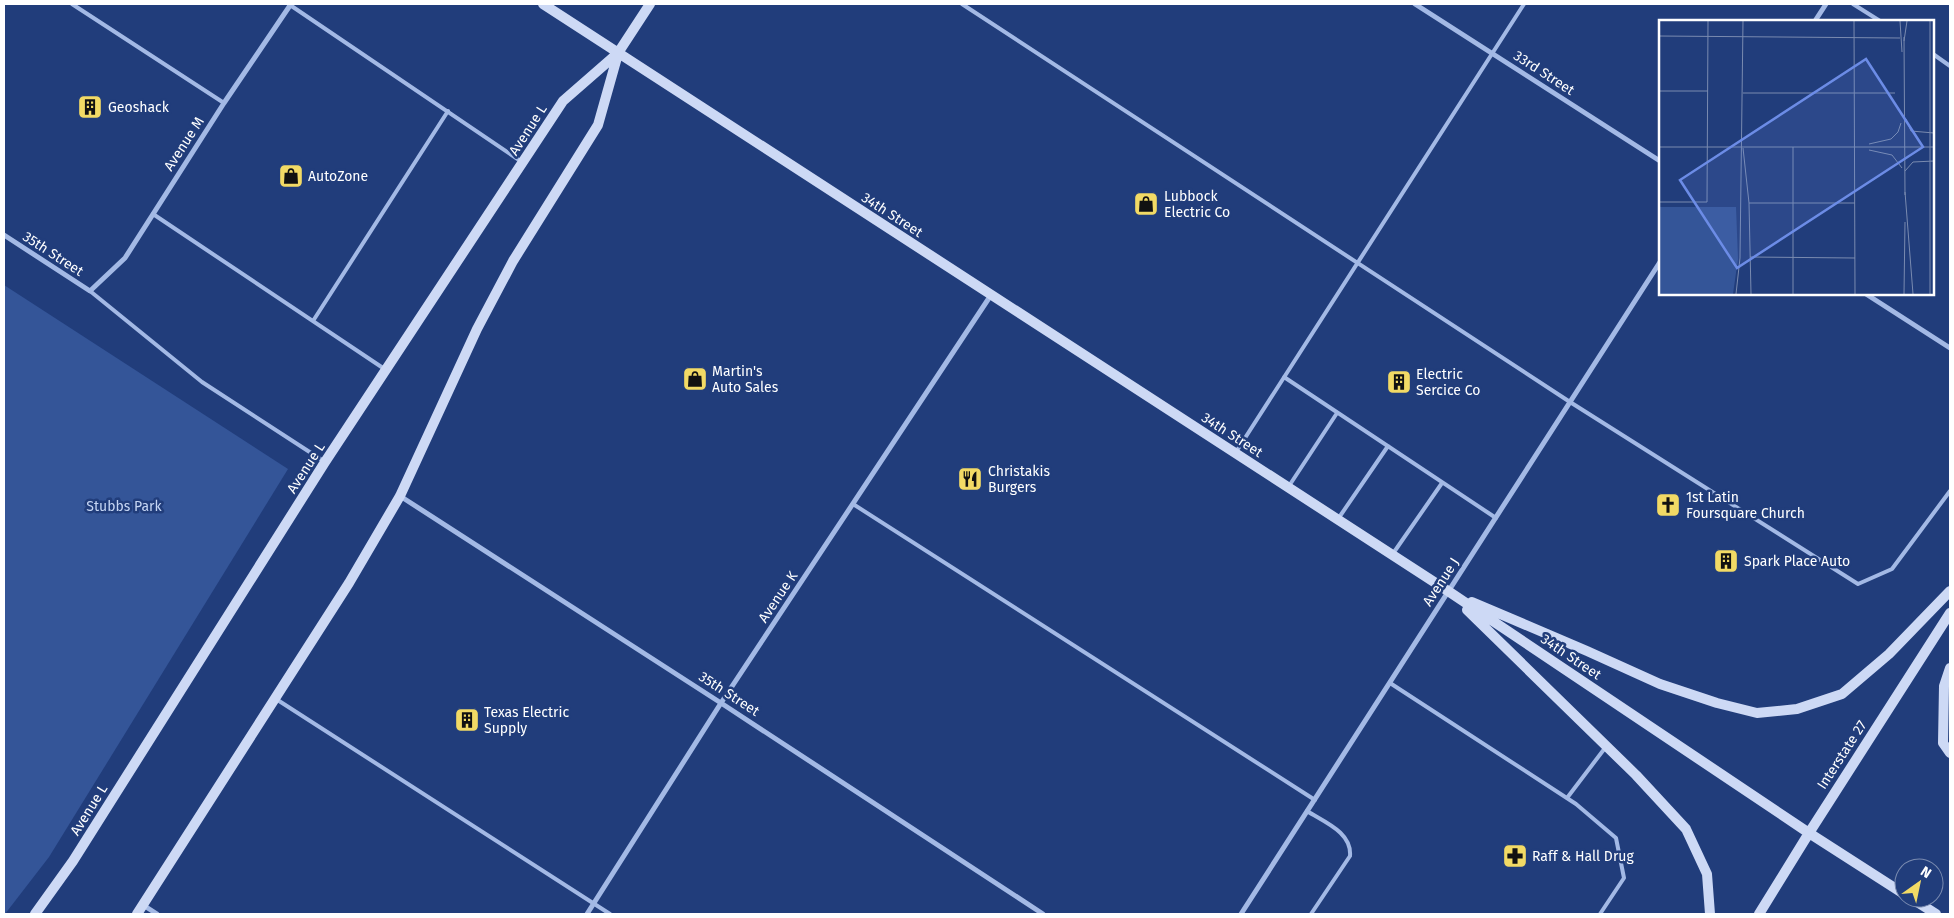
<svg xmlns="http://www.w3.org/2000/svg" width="1954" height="918" viewBox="0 0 1954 918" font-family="'Fira Sans',sans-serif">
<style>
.green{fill:#345598}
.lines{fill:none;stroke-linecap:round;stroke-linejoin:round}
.lane{stroke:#a3b9e5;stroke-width:4}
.street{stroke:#a3b9e5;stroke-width:5}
.secondary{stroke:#cdd9f5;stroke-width:10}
.labels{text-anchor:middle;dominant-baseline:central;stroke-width:5;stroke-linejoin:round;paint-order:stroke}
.street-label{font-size:14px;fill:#fff;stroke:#213d7b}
.poi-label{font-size:14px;fill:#fff;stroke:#213d7b;text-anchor:start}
.park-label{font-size:14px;fill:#c6d6f4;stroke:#213d7b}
.inset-road{fill:none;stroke:#7a8bb0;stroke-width:1}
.view{fill:#6c8ce6;fill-opacity:0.15;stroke:#6c8ce6;stroke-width:2.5}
.inset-edge{fill:none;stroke:#fff;stroke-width:2.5}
</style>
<rect width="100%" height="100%" fill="#213d7b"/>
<path class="green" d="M4,285L288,469L49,857L5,914Z"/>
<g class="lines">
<path class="lane" d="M72,4L224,103
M962,4L1570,402L1858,584L1892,569L1950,491
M1853,4L1880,21
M290,5L522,162
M1933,54L1950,66
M153,214L386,370
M90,291L202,382L325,462
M313,321L448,111
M1284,377L1496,518
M1236,452L1524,4
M1289,486L1337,413
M853,504L1315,800
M1338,519L1388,446
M1392,555L1442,483
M1390,683L1576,804L1616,838L1624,878L1600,914
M276,699L610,914
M1567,798L1605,748
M1307,811C1324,822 1352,832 1350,856L1311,914"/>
<path class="street" d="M1415,4L1660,161
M1815,21L1826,4
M4,235L90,291L125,258L224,103L291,4
M1866,294L1950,348
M400,496L721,703L1043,914
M143,905L157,914
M587,914L721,703L991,295
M1241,914L1660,262"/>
<path class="secondary" d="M543,4L1448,591L1809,833L1904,894
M1472,602L1587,651L1660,684L1717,703L1757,713L1797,709L1842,694L1889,654L1950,591
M1467,610L1636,775L1686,829L1707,874L1710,914
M1950,668L1944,686L1943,743L1950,753
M1911,898L1936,914
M35,914L73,861L325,462L563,101L618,53L650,4
M137,914L349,583L400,496L477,329L513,261L598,125L618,54
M1759,914L1809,833L1950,613"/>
</g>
<defs>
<symbol id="building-square" viewBox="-11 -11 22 22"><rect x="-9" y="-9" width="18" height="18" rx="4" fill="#f2da65" stroke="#213d7b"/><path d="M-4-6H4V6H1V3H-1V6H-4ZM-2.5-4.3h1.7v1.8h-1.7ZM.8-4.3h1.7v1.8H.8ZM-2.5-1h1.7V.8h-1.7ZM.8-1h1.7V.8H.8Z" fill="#111"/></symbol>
<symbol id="shop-square" viewBox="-11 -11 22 22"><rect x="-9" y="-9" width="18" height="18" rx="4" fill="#f2da65" stroke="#213d7b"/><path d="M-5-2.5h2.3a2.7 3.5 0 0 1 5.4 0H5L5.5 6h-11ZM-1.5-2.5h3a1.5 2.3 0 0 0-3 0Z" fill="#111"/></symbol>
<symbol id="restaurant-square" viewBox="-11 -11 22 22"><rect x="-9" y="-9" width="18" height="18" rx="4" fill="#f2da65" stroke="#213d7b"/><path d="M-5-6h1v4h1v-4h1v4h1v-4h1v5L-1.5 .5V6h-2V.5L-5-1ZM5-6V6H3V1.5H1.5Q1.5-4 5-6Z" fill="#111"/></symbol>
<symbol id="church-square" viewBox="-11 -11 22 22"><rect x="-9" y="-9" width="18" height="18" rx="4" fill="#f2da65" stroke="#213d7b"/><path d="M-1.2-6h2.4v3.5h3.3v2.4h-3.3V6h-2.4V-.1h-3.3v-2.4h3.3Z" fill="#111"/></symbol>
<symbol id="pharmacy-square" viewBox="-11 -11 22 22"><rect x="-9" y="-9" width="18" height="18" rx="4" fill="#f2da65" stroke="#213d7b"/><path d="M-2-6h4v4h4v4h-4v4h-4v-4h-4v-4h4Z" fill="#111"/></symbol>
</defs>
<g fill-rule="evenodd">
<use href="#building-square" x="76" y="93" width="28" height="28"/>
<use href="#shop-square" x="277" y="162" width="28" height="28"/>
<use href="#shop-square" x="1132" y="190" width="28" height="28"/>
<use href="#shop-square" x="681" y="365" width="28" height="28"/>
<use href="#building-square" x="1385" y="368" width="28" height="28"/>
<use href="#restaurant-square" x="956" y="465" width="28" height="28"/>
<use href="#church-square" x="1654" y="491" width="28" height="28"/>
<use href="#building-square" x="1712" y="547" width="28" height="28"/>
<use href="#building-square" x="453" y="706" width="28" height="28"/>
<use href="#pharmacy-square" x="1501" y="842" width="28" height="28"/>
</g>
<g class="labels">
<g class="street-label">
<text transform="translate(1544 73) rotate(33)">33rd Street</text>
<text transform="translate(528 130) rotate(-57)">Avenue L</text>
<text transform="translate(184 144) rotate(-57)">Avenue M</text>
<text transform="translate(892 215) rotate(33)">34th Street</text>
<text transform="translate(53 254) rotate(33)">35th Street</text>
<text transform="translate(1232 435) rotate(33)">34th Street</text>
<text transform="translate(306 468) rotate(-57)">Avenue L</text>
<text transform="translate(1441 582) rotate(-57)">Avenue J</text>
<text transform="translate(778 597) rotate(-56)">Avenue K</text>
<text transform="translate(1571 657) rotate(34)">34th Street</text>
<text transform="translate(729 694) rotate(33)">35th Street</text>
<text transform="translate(1842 755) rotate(-57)">Interstate 27</text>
<text transform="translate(89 810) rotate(-58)">Avenue L</text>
</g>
<g class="poi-label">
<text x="108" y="107">Geoshack</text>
<text x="308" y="176">AutoZone</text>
<text x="1164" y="196">Lubbock<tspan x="1164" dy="16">Electric Co</tspan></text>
<text x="712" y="371">Martin's<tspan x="712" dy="16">Auto Sales</tspan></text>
<text x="1416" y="374">Electric<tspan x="1416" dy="16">Sercice Co</tspan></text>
<text x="988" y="471">Christakis<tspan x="988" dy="16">Burgers</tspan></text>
<text x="1686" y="497">1st Latin<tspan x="1686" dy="16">Foursquare Church</tspan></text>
<text x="1744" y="561">Spark Place Auto</text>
<text x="484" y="712">Texas Electric<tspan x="484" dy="16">Supply</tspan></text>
<text x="1532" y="856">Raff &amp; Hall Drug</text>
</g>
<g class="park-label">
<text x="124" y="506">Stubbs Park</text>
</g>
</g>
<g transform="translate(1659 20)">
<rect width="275" height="275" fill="#213d7b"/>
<path d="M0,187H77L79,239L74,274H0Z" fill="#345598"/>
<path class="inset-road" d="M195,1L196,274M241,1L243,32M0,16L241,18M245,17L246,175M245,21L248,1M0,71H49M84,73H236M247,99L252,111L275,113M210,124L232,119L239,112L242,103M0,127H275M84,128L90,183L92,274M210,130L233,135L243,148M246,151L254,142L275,141M246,172L254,274M0,182H48L49,1M90,183H196M91,237L196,238M77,274L81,238L84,1M134,274V127M245,274L246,202M271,274V1"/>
<path class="view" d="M207,39L264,127L78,248L21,160Z"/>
<rect width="275" height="275" class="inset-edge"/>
</g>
<rect width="1954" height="918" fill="none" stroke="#ffffff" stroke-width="10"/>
<g transform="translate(1919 883) rotate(33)"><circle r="24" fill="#213d7b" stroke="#7a8bb0"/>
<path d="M0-4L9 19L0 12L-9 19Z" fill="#f2da65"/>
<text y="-8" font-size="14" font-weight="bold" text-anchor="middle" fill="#ffffff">N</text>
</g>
</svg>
